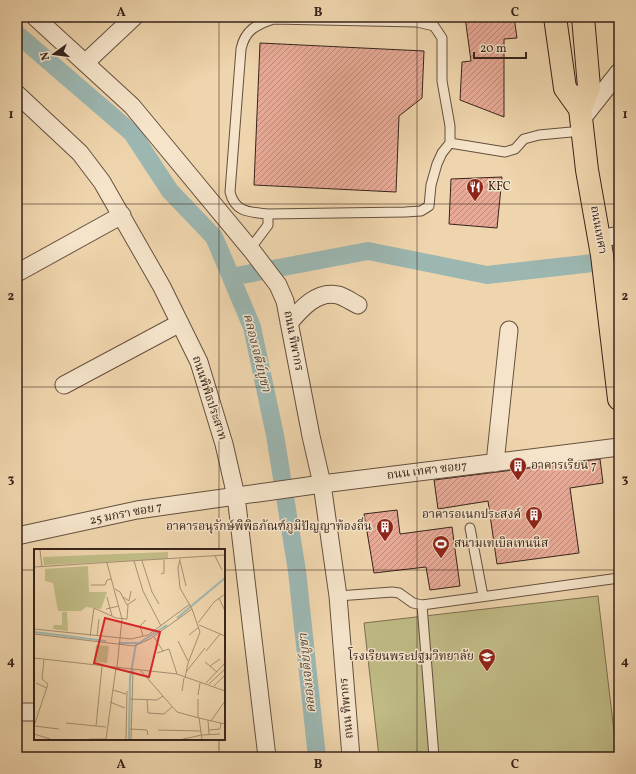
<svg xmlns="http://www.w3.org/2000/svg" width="636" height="774" viewBox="0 0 636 774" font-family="Vollkorn,'Noto Serif Thai',serif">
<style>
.garden{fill:#c0bb85;stroke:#7c6f50}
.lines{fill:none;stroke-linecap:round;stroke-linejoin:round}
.canal{stroke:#9cb7b2;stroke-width:18}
.building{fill:url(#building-hatch);stroke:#37231a}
.lane-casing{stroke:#65503f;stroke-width:11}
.street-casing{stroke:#65503f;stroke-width:19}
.primary-casing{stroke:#37231a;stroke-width:24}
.lane{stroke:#f5e4ca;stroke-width:9}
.street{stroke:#f5e4ca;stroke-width:17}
.primary{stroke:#efd5ad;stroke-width:22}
.grid{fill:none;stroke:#37231a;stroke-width:1;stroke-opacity:0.55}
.labels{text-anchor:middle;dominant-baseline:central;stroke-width:3;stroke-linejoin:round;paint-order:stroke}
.poi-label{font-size:12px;fill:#37231a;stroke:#f5e4ca;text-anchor:start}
.street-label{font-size:12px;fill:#37231a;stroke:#f5e4ca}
.water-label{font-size:13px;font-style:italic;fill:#504840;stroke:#f5e4ca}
.inset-river{fill:none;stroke:#9cb7b2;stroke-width:2}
.inset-road{fill:none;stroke:#a58e72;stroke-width:1}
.view{fill:#d62828;fill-opacity:0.15;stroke:#d62828;stroke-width:2}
.inset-edge{fill:none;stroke:#37231a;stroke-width:2}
.neatline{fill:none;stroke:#37231a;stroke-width:1.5}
.grid-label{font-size:13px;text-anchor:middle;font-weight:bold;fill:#37231a}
</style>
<defs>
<pattern id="building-hatch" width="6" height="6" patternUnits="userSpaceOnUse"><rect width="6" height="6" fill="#e8aa97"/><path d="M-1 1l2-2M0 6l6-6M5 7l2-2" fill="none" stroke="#bd8a7a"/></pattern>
</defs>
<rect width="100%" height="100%" fill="#efd5ad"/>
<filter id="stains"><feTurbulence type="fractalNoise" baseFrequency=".005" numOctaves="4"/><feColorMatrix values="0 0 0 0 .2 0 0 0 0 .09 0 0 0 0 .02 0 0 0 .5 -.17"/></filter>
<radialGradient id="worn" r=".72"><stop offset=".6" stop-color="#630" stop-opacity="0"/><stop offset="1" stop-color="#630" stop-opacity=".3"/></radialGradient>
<path class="garden" d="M598,596L617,757H379L364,623Z"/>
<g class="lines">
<path class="canal" d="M17,34L132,133L170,191L214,237L231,277L252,327L275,435L297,571L317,757
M231,277L368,251L487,275L619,260"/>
</g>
<path class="building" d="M465,17H514L517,38L504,39V117L460,100L462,62L471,61Z
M260,43L424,51L422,98L399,116L396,192L254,185Z
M502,177L497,228L449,224L451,179Z
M600,459L603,483L570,488L579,553L497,564L488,501L438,509L434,480Z
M397,510L400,534L452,527L460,586L430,590L426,567L374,573L364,514Z"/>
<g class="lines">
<defs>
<path id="lane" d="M450,143L505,152L515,149L524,139L539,135L582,131
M250,249L268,225V214L405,212L421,211L429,206L431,185L437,164L442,153L450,143V126L442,81V38L434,26L417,22L273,19C256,25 245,30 241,49L230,192C235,213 250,212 268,214
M470,528L483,596
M338,596L392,592L399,593L413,603L422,605L619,578
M422,605L434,757"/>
<path id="street" d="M35,17L132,106L253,252L278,285L285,301L311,436L322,484L338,596L351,757
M85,63L134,17
M17,94L80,153L102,182L162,287L199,362L224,444L236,496L267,757
M581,120L619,72
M599,239L619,235
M17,273L122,215
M289,323C301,309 317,290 338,295C345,297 352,302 358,305
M64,385L180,323
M495,463L509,330
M17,536L137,510L322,484L619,447
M17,712H35"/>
<path id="primary" d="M555,17L565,88L580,109L587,170L602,255L619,399
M580,109L589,87L583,17"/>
</defs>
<use href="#lane" class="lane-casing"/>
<use href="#street" class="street-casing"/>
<use href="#primary" class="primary-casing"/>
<use href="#lane" class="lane"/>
<use href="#street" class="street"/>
<use href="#primary" class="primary"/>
</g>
<path class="grid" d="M219,17V550M417,17V757M17,204H619M17,387H619M17,570H35M224,570H619M219,739V757"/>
<defs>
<symbol id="restaurant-pin" viewBox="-11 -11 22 30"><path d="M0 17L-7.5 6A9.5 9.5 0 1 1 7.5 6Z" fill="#8f2418" stroke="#f5e4ca"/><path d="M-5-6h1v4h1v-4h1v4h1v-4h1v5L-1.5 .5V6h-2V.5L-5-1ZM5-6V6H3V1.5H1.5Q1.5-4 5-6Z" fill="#fff"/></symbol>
<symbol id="building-pin" viewBox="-11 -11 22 30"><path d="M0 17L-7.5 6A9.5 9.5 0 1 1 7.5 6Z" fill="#8f2418" stroke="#f5e4ca"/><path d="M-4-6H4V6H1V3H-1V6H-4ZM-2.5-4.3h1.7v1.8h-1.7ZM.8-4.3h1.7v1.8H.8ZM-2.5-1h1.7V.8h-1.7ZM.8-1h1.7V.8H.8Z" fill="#fff"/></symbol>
<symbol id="stadium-pin" viewBox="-11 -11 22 30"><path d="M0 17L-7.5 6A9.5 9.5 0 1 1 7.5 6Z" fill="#8f2418" stroke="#f5e4ca"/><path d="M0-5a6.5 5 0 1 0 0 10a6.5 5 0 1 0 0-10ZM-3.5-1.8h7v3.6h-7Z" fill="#fff"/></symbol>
<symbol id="school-pin" viewBox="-11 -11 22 30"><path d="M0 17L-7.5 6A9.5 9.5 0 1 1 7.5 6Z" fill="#8f2418" stroke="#f5e4ca"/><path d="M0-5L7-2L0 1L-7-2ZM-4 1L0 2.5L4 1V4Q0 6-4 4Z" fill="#fff"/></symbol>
</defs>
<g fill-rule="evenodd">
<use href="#restaurant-pin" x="465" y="177" width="20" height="27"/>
<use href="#building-pin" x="508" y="456" width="20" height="27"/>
<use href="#building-pin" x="524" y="505" width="20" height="27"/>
<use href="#building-pin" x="375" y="517" width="20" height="27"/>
<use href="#stadium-pin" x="431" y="534" width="20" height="27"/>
<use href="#school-pin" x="477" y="647" width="20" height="27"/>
</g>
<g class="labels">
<g class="poi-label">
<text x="488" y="187">KFC</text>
<text x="531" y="466">อาคารเรียน 7</text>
<text x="521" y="515" text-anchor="end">อาคารอเนกประสงค์</text>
<text x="372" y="527" text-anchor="end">อาคารอนุรักษ์พิพิธภัณฑ์ภูมิปัญญาท้องถิ่น</text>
<text x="454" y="544">สนามเทเบิลเทนนิส</text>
<text x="474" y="657" text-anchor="end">โรงเรียนพระปฐมวิทยาลัย</text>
</g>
<g class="street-label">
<text transform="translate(598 230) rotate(80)">ถนนเทศา</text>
<text transform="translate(293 341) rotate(79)">ถนน ทิพากร</text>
<text transform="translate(209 398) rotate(72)">ถนนพิพิธประสาท</text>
<text transform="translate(427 471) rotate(-7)">ถนน เทศา ซอย7</text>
<text transform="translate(126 514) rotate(-11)">25 มกรา ซอย 7</text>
<text transform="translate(347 708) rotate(-95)">ถนน ทิพากร</text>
</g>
<g class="water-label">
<text transform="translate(256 353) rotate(76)">คลองเจดีย์บูชา</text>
<text transform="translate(308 673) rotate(-96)">คลองเจดีย์บูชา</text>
</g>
</g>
<g transform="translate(34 549)">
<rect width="191" height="191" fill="#efd5ad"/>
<path d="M134,3V10L10,16L9,8ZM54,17L55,43H73L67,60L52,58L47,62H24L19,34L11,32V20ZM28,63H33L34,82L19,80L20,76H28Z" fill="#c0bb85"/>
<path d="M62,96L75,97L73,114L60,113Z" fill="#c0bb85"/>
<path class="inset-river" d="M143,69L191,29M0,83L72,92M84,94H105L133,76M95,190L96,129L102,95"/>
<path class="inset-road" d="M6,1L8,18M181,7L188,21M146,10L144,19L146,39L158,60L166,83L154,114L151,129M100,12L109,42L127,77M108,12L118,43L125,55M146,12L152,37M73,14L88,70L83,118M0,18L191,6M127,25L130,24V11M57,36H71L73,31L77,30M81,40L86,43L93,56L102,50M73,48L78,67M89,48L95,52L97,42M185,49L191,62M72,60L85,57M164,74L180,53L191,45M165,76L191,87M0,80L97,90L114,86L156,55M0,85L100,97L116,90L158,60M155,86L165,78M56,87L60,59L82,69L93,70L94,56M63,87L65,70M109,87L106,77L112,71M120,88L129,102M144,92L154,112M172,102L186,85M123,104L135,100L143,125M0,109L143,125L191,142M171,113L183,123M176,117L186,110M107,122L143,163L165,169L168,190M152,123L171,99M2,134L13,139M172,134L191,114M175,135L191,120M180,137L191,126M79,141L92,145M148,142L150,129M164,146L166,134M96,150L123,151L129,147M113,151L114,164L130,165L138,158M76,153L91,159M164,169V150M165,169L191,175M174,171L175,185M177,172L191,152M32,174L72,178M0,177L14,135L8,130L10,110M0,177L25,180M62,177L68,117M96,180L113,181L114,186M124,181L167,182M175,181L186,180L187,174M0,185L16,190M168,186L186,185M55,190H72M72,190L82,119M92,190L93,142M97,190L99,121M149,190L168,186"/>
<path class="view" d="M71,69L126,83L115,128L60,114Z"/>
<rect width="191" height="191" class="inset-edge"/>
</g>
<rect width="636" height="774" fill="none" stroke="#efd5ad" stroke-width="44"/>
<g transform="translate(54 54) rotate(256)" stroke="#f5e4ca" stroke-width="3" paint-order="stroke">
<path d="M0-3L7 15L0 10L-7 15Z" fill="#37231a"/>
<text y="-6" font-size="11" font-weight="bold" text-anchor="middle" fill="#37231a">N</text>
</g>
<path d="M474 52v6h52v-6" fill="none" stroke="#37231a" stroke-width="2"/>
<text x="480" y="52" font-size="12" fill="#37231a" stroke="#f5e4ca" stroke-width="3" paint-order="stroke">20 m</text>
<rect x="22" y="22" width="592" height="730" class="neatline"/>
<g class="grid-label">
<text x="121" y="16">A</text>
<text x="318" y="16">B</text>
<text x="515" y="16">C</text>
<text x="11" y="118">1</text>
<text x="625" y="118">1</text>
<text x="11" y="300">2</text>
<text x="625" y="300">2</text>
<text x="11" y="483">3</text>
<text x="625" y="483">3</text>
<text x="11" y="665">4</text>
<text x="625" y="665">4</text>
<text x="121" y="768">A</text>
<text x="318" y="768">B</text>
<text x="515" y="768">C</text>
</g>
<rect width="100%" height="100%" filter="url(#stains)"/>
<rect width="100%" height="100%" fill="url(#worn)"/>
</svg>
